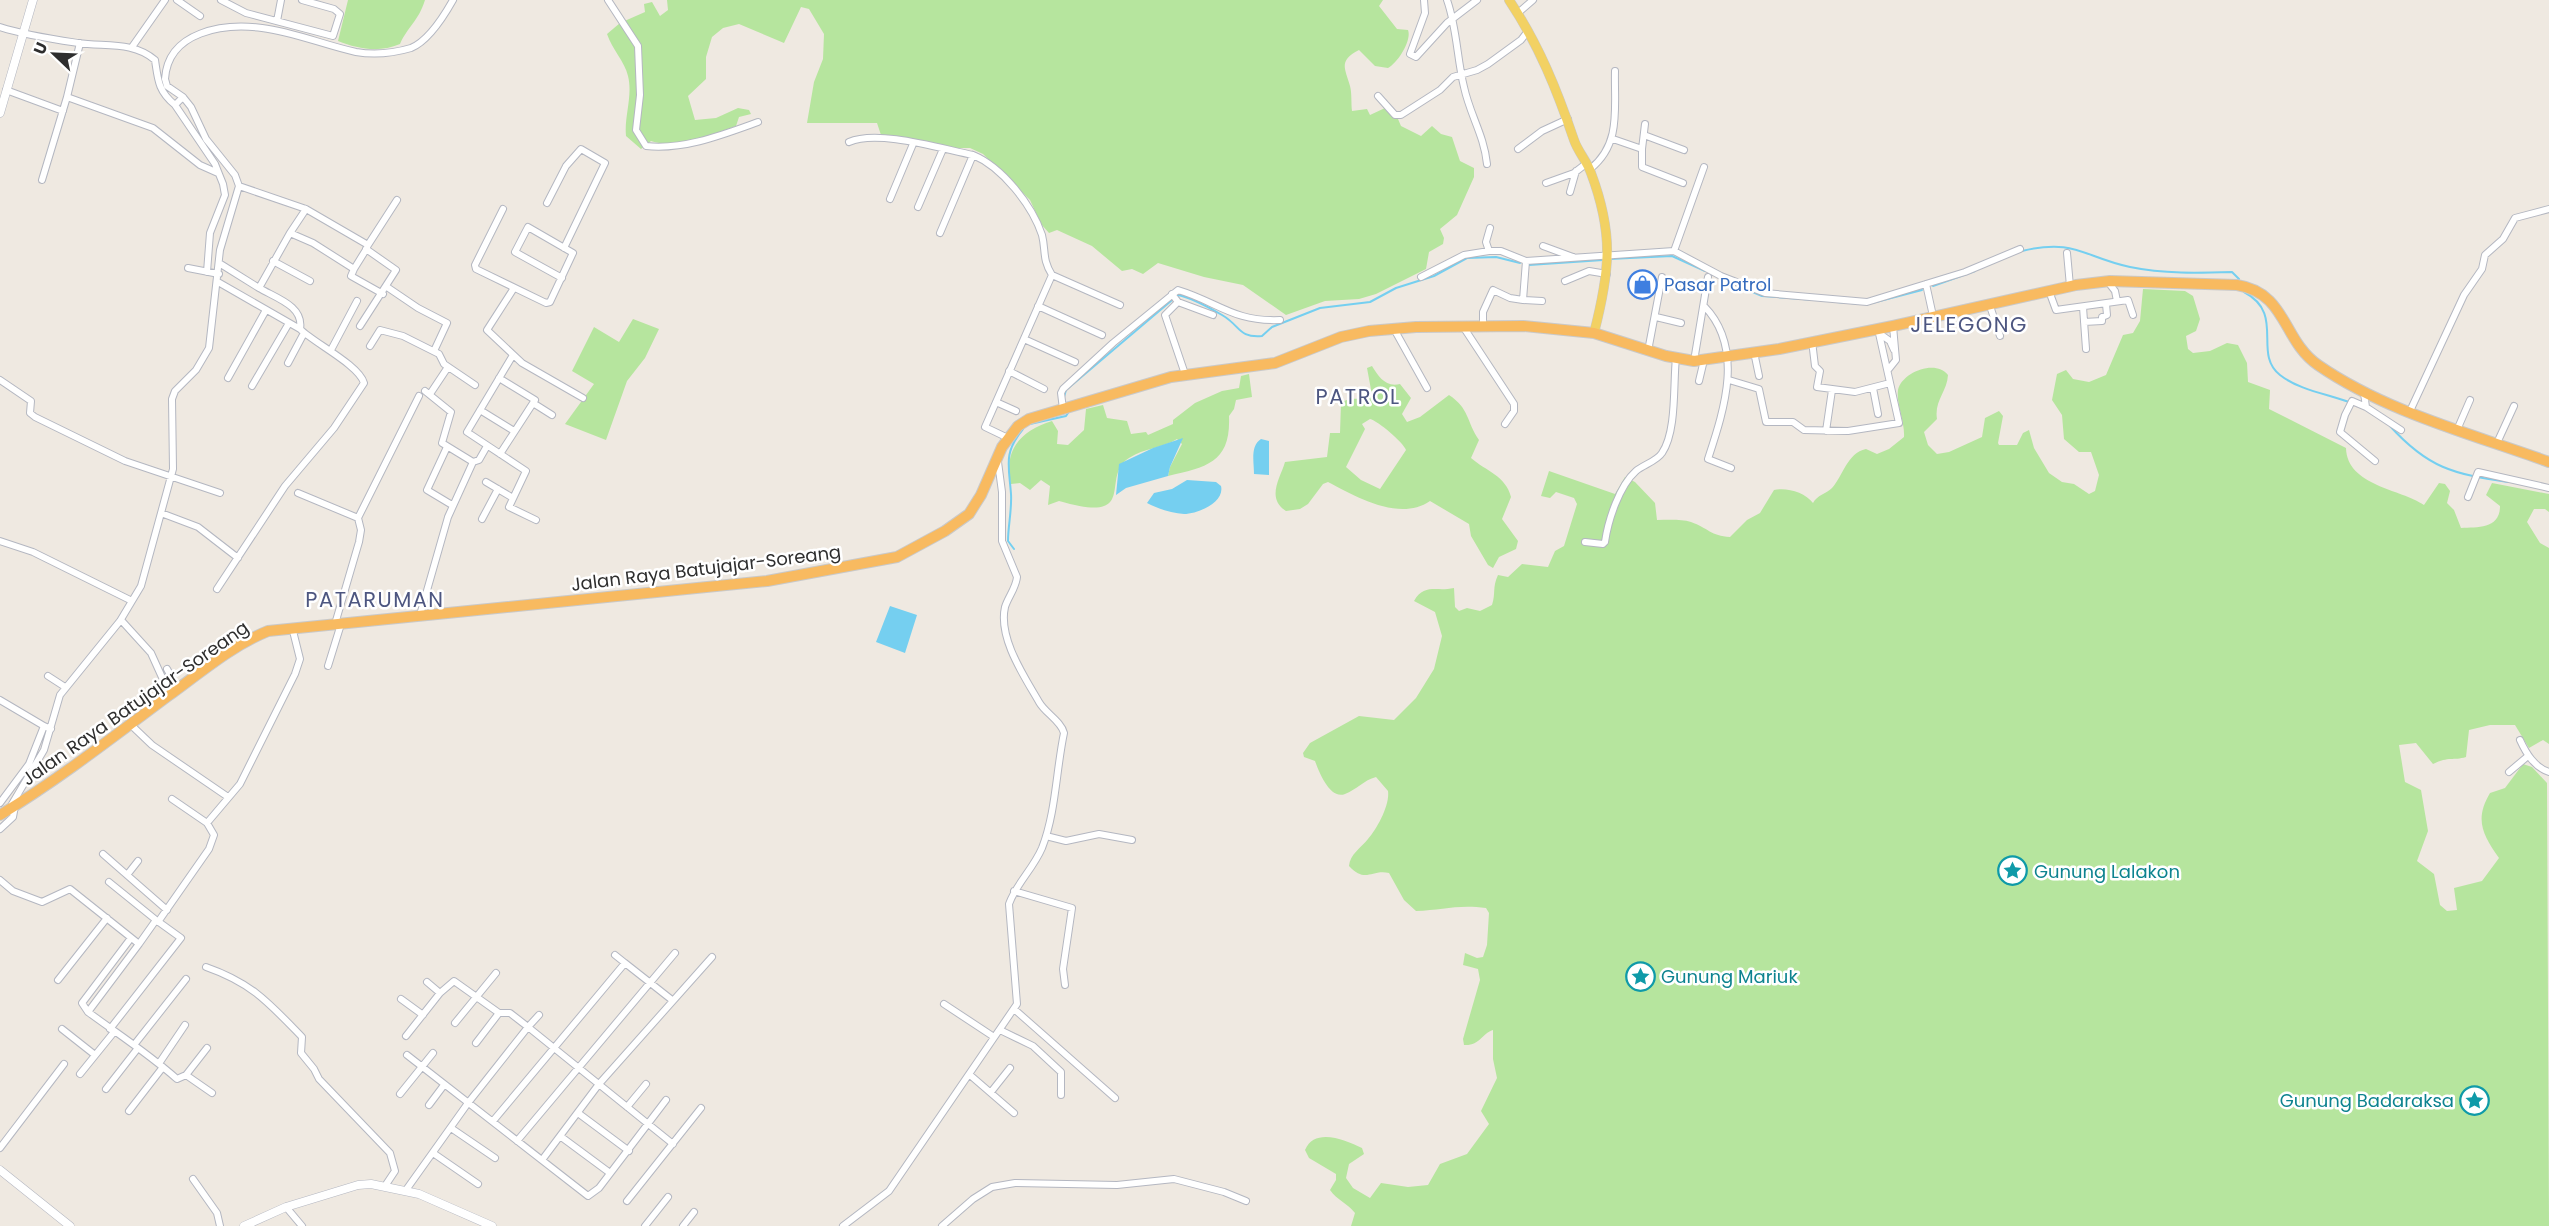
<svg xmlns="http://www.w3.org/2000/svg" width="2549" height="1226" viewBox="0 0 2549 1226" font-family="Poppins,sans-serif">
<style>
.green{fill:#b6e59e;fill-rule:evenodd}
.water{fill:#75cff0}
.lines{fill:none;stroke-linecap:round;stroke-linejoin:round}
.stream{stroke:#75cff0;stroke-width:2}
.minor-casing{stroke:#b4b7c1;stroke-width:8}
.tertiary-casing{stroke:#b4b7c1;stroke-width:9}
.primary-casing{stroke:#c9c9c9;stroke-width:10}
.trunk-casing{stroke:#c9c9c9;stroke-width:12}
.minor{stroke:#fff;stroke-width:6}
.tertiary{stroke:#fff;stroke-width:8}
.primary{stroke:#f2d163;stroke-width:9}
.trunk{stroke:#f8ba60;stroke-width:10}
.labels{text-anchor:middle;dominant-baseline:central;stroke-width:5;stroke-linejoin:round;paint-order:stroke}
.shop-label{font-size:18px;fill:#366cbe;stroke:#fff;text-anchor:start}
.street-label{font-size:18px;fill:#2e2e2e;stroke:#fff}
.culture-label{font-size:18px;fill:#0d838f;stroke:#fff;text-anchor:start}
.quarter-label{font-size:21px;letter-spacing:1.5px;fill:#4d5680;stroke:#fff}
</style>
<rect width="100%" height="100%" fill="#efe9e1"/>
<path class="green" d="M348,0H425C418,22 408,26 400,44C379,53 358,49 338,41Z
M667,0H1383L1379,6L1397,29L1408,30C1412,40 1398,63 1388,68L1375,66L1359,50C1338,61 1345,68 1350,86C1352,93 1351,103 1352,111L1367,109L1370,115L1385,108L1398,119L1401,126L1421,136L1432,126L1441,134L1452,137L1460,161L1474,168V177L1457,215L1440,229L1444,238L1443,244L1429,252L1426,269L1376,294L1359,299L1325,301L1286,315L1243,285L1204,277L1158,263L1143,274L1132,269L1122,271L1092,246L1057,230L1049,233L1041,224L1030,200L983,154L970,148H944L881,135L877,123H807L814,82L823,59L824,34L809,9L801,7L784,43L739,24L723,28L712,37L706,57V79L688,96L695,120L716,118L738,108L749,110L751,114L739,117L736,126C713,135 676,150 651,141L641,149L626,136C624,116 633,96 628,76C625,62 612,49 607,34L620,23L645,12L644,4L652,2L660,16L668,10Z
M2143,289L2185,291L2193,296L2200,319L2196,331L2186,336L2188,349L2193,353L2210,351L2227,343L2238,345L2247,363L2248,382L2270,390L2269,409L2346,448C2347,486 2401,489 2424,505L2439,483L2445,484L2450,491L2447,503L2454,510L2461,528C2478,527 2500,529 2500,506L2486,495L2492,483L2549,494V512L2545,509H2534L2527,522L2540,543L2549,548V744L2543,740L2529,748L2515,725H2490L2469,730L2466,757C2453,761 2449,756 2433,764L2416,743L2399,745L2405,782L2421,790L2428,831L2417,861L2434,874L2440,905L2447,911L2457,910L2454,888L2482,881L2499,858C2483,835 2474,820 2490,793L2505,788L2523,764L2532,767L2547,783L2549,1226H1351L1355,1213C1347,1203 1337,1200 1330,1190L1336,1180V1174L1309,1158L1305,1150C1315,1127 1345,1140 1362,1148L1364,1154L1349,1164L1346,1178L1353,1188L1370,1198L1381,1183L1408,1187L1428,1185L1440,1164L1467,1154L1489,1124L1481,1111L1497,1078L1493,1059V1030C1481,1034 1480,1046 1464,1045L1463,1039L1480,980L1478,969L1463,965L1465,953L1477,958L1483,957L1487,945L1489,913L1486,908C1459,904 1442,910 1416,911L1404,900L1389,873C1371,869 1366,884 1349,866C1350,854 1361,848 1368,839C1377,829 1390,805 1388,791L1376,777C1364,780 1356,790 1345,794C1330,800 1319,772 1315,761L1304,757L1303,753L1310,743L1359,716L1394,720L1416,698L1434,669L1442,636L1435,612L1414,601C1424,583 1437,592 1454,588L1455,607L1459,611L1467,608L1480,611L1492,605C1496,593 1492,588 1498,575L1508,577L1522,564L1548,567L1555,551L1564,546L1577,504L1574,498L1556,492L1550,498L1541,496L1549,471L1615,494L1625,477L1635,482L1655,503L1657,520C1668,520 1681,519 1691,522C1708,528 1711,536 1730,537L1747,520L1760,513L1774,490C1786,487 1805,492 1813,503C1817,495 1826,494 1832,488C1843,476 1847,453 1866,449L1877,454L1889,449L1904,437C1905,422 1896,404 1898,390C1902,372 1936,359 1948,375C1947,392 1934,401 1937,419L1924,432L1928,445L1937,454L1949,452L1982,437L1985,418L1999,411L2003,416L1998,443L1999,445H2017L2023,433L2029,430L2034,448L2049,473L2062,482L2074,484L2089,494L2095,491L2099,475L2091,452H2079L2064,439L2062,415L2052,400L2057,374L2066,370L2073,379L2089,382L2106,375L2123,335L2133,333L2140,321Z
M633,319L659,329L645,358L627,381L606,440L565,424L594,384L572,371L594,327L619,342Z
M1372,366C1378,376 1386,388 1400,384L1411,398L1402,414L1407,422L1420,417L1449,395C1470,409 1466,421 1479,440L1471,458C1486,471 1506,476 1511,497L1502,519L1518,541L1516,549L1499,557L1493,568L1488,565L1471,536L1469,524L1430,501C1400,522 1356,497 1328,482L1323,484L1308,504L1300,509L1286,511C1266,498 1280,479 1285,462L1327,457L1330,433H1340L1341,403C1351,395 1363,402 1372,395L1367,368ZM1370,419C1378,421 1403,442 1406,450L1380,489L1361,480L1346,467L1365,429L1362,424Z
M1249,374L1252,397L1236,400L1234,409L1229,416C1231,462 1208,467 1168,476L1170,467L1182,444L1177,439C1163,448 1144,448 1129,458C1099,477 1141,525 1059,501L1048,505L1050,486L1041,480L1030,490L1020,483L1011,484C1003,449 1021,431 1052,421L1058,431L1057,444L1068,445L1084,430L1086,409L1103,405L1107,418L1127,421L1131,434L1146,432L1148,435L1173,424V420L1195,403L1222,391L1239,388L1241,376Z"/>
<path class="water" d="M1183,438L1170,467L1168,476L1126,488L1116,495L1119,464L1153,448Z
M1261,439L1269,441V475L1254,474C1254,462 1250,446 1261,439Z
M1187,480L1216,482L1221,486C1225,502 1198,514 1184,514C1172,513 1158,509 1147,503L1154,493L1172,489Z
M890,606L917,615L905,653L876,642Z"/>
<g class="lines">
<path class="stream" d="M2022,251C2075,238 2083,257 2130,267C2164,274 2198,273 2232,272L2239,279
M1609,259L1672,256L1705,271
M1529,265L1603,260
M1734,284L1762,296L1816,300
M1933,286L1975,271
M2244,292C2286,314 2252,353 2280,375C2299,390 2327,394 2349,402
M1837,302L1864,304
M1872,303L1922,290
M1064,397L1066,390L1178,295C1192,298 1210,308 1222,315C1241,326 1238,338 1262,336L1272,327L1320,308L1370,302L1396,288L1434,276L1467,258L1496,257L1520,263
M1030,424L1066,416L1068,413
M2390,426C2428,468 2453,474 2508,482
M1014,549L1008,541C1008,526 1012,510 1011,494C1009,466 1003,453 1023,429"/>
<defs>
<path id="minor" d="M177,0L200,16
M221,0L246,13L333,36L340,14L334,9L302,0
M608,0L638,46L640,95L636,130L646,146C684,150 722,135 758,122
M1424,0L1425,13L1410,54L1416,57L1447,23L1477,0
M1447,0C1457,28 1457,59 1464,87C1470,115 1484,135 1487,164
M1518,13L1533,0
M277,21L281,0
M0,27C25,35 52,39 78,43C105,47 133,41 155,60C158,80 158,91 175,105L183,97L191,107L206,139L235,175L239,186L220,250L209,348L196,370L175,391L172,399L173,469L141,586L120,621L60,695L44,750L12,804
M80,43L67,97L153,128L200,165L218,173
M132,47L165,0
M6,90L63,111
M1378,96L1395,115H1401L1440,90L1453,77L1477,70L1488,64L1521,40L1528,31
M183,97L167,86L165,79C168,31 224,23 262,28C294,32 324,45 356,52C373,55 394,53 411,48C428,41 444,16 453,0
M175,105L215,164L223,184L225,195L210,233L207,272
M1644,135L1684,150
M1613,139L1642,149V167L1683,183
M849,142C878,129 942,149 973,155C1002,167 1032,205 1042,235C1046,251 1042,259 1052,275L985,427L1008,438
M1518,149L1542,131L1568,119
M1642,149L1645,124
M1590,169C1622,144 1614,107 1615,71
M42,180L67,97
M1546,183L1574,173L1587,163
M239,186L306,209L368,245L397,200
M1570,192L1576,171
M890,199L913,144
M547,203L566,166L581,149L605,163L564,248
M918,207L943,149
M503,209L475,265L476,269L546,303L550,302L572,255L573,253L528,227L515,252L562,278
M290,233L306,209
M940,233L973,155
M1543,246L1573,257
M1489,251L1486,242L1490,228
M1674,251L1704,167
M2067,253L2070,286
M273,261L310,281
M1526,261L1523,300L1542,301
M219,263L259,288
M188,268L219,274
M354,269L367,248
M1052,275L1120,305
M1421,277L1464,255L1489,251H1501L1526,261L1674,251L1721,276L1765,293L1867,302L1965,272L2020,249
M1565,281L1589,271L1607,274
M218,282L300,329
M2108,282L2115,291L2117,301
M1926,284L1933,316
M387,287L418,308L447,323L434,351
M514,288L487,330L522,363L583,398
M2049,291L2056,310L2128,300L2133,315
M1172,294L1178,302L1213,315
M1178,302L1165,315L1185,374
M1989,303L2000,336
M1038,306L1102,335
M1704,306C1745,348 1724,410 1708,459L1731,468
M2083,307L2086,349
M1656,317L1681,323
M2084,322L2102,321V317L2107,315L2106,304
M360,326L396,270L366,249
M1483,327V312L1493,290L1510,298L1523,300
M1464,328L1514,404V411L1505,424
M1394,329L1427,388
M1880,334L1890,341L1894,350
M1024,339L1075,362
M1812,341L1815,366L1820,371L1817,387L1855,392L1890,383
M370,346L380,330L403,336L439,354L444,364L475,385
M331,350L357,301
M1648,351L1662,277
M1754,352L1759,376
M513,355L467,432L526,471L509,507L536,520
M1694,361L1708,277
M288,363L304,333
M1888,370L1896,360L1893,326
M1009,371L1044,389
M228,378L266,310
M499,378L535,400L500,454
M0,380L31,401L30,413L35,417L125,461L220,493
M1729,380L1759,389L1766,422H1793L1804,430L1848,431L1899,423L1878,329
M1699,381L1704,360
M252,386L289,323
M1873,388L1878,414
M2364,393L2366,407L2401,430
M430,394L448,367
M996,402L1016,411
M533,403L552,415
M2366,407L2352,401L2345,415L2340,432L2375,461
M1063,409L1061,393L1063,389L1113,343L1178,290C1218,302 1233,322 1280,320
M480,410L514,431
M2410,411L2464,295L2482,269L2485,255L2503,239L2515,218L2549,209
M2457,430L2470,400
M1826,431L1832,390
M2497,443L2514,406
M447,447L427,490L452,505
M473,462L479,460L487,446
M486,482L513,498
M298,493L358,518
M2468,497L2478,472L2549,488
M161,513L198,527L238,558
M482,519L498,489
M0,541L33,552L132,601
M1585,542L1603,544L1605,542C1608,521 1619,486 1636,471C1643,465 1657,461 1662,453C1677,431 1673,384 1676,358
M217,589L285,486L334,428L364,383C359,365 314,343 300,329C304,306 276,298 259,288L290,233L313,243L354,269L351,276L383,294
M420,615L448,517L473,462L442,443L451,412L425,391
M121,620L151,653L170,695
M335,624L359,542L361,530L358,518L419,396
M328,666L341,624
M167,669L178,689
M48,676L65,687
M0,700L44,726
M130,724L152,745L228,797
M2520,740C2526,753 2534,767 2549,772
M2509,772L2528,756
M0,803L29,764L44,726L51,729
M207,823L240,784L295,674L300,659L292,627
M0,829L13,817L15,806
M1046,836L1066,841L1099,834L1132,840
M103,854L167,910
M127,875L138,861
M0,880L13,891L42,902L70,889L139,944L88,1012C118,1034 149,1054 177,1079L186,1075L207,1048
M109,882L156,920L139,944
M1014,891L1072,908L1063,969L1065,985
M158,922L209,849L214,835L207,823L172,799
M615,955L625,963
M206,967C252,983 269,1003 302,1037L301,1053L314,1069L319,1079L390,1153L395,1171L385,1186
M58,980L107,918
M427,982L440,993
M401,999L423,1015
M944,1004L994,1037
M1014,1009L1115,1098
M88,1012L82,1003L131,938
M455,1023L496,973
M62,1029L95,1055
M110,1029L181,938L156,920
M1000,1030L1033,1046L1061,1072V1095
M406,1036L440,993L454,981L499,1013H510L528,1027L539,1015
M476,1043L499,1013
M134,1045L186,979
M407,1055L588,1196L599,1188L666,1100
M160,1062L185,1025
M80,1074L114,1032
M186,1075L212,1093
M970,1075L1014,1113
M106,1089L138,1048
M991,1092L1010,1068
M400,1094L433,1053
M429,1105L444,1085
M627,1107L646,1084
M129,1111L163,1067
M578,1113L629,1151
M493,1121L625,963L672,1000
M451,1128L495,1158
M560,1136L610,1173
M517,1141L675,953
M0,1148L64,1064
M433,1153L478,1184
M542,1160L599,1084L712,957
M193,1179L217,1213L220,1226
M406,1190L468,1103L528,1027L673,1144
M627,1201L701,1108
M286,1207L302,1226
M645,1226L668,1197
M683,1226L694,1212
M843,1226L889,1191L1017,1004L1009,904C1016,884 1033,869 1042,848C1056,812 1056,771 1064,733C1061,721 1045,713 1039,702C1024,676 998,638 1005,607C1008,597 1016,588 1017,577L1002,541V492L998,462
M942,1226L973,1199L992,1187L1015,1183L1117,1185L1174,1179L1224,1192L1246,1201"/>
<path id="tertiary" d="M0,113L33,0
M0,1170L70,1226
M244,1226L286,1207L358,1185L371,1184L419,1194L492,1226"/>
<path id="primary" d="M1509,0C1539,45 1557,90 1574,140C1578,152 1587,161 1591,173C1614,234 1610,271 1594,333"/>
<path id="trunk" d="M0,815C59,779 113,737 168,696C200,673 231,646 268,631L767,581L897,557L945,531L969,514L981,495L1002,447L1018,426L1029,419L1171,377L1275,363L1341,337L1369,331L1416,327L1523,326L1554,329L1594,333L1666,356L1694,361L1779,349L1893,326L2076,285L2110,281L2237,285C2287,293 2282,340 2318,365C2386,412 2472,434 2549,462"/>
</defs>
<use href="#minor" class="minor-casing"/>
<use href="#tertiary" class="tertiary-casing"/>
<use href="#primary" class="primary-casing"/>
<use href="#trunk" class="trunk-casing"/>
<use href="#minor" class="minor"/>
<use href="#tertiary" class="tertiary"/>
<use href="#primary" class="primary"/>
<use href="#trunk" class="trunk"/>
</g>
<defs>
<symbol id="shop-ring" viewBox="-11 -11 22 22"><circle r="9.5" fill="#fff" stroke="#3f7fe0" stroke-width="1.5"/><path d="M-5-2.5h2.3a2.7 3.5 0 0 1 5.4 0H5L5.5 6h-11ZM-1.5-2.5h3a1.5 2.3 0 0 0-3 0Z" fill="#3f7fe0"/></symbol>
<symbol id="sight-ring" viewBox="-11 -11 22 22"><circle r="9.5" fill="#fff" stroke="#0f9aa8" stroke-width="1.5"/><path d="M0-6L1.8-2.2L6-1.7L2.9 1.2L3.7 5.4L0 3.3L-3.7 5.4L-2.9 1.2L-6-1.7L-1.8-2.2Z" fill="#0f9aa8"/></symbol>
</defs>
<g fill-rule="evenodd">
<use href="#shop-ring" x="1626" y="268" width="33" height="33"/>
<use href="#sight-ring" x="1996" y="854" width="33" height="33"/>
<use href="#sight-ring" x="1624" y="960" width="33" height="33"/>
<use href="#sight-ring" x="2458" y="1084" width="33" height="33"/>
</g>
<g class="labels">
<g class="shop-label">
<text x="1664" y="284">Pasar Patrol</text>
</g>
<g class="street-label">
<text transform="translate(706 568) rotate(-7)">Jalan Raya Batujajar-Soreang</text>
<text transform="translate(135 703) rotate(-35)">Jalan Raya Batujajar-Soreang</text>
</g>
<g class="culture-label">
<text x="2034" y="871">Gunung Lalakon</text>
<text x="1661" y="976">Gunung Mariuk</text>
<text x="2454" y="1100" text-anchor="end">Gunung Badaraksa</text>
</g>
<g class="quarter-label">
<text x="1969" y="324">JELEGONG</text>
<text x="1358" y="396">PATROL</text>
<text x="375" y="599">PATARUMAN</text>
</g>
</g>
<g transform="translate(54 54) rotate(293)" stroke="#ffffff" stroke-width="4.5" paint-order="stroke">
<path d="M0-4.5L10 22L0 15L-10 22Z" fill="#2e2e2e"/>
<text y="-9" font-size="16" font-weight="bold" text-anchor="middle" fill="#2e2e2e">U</text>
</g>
</svg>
